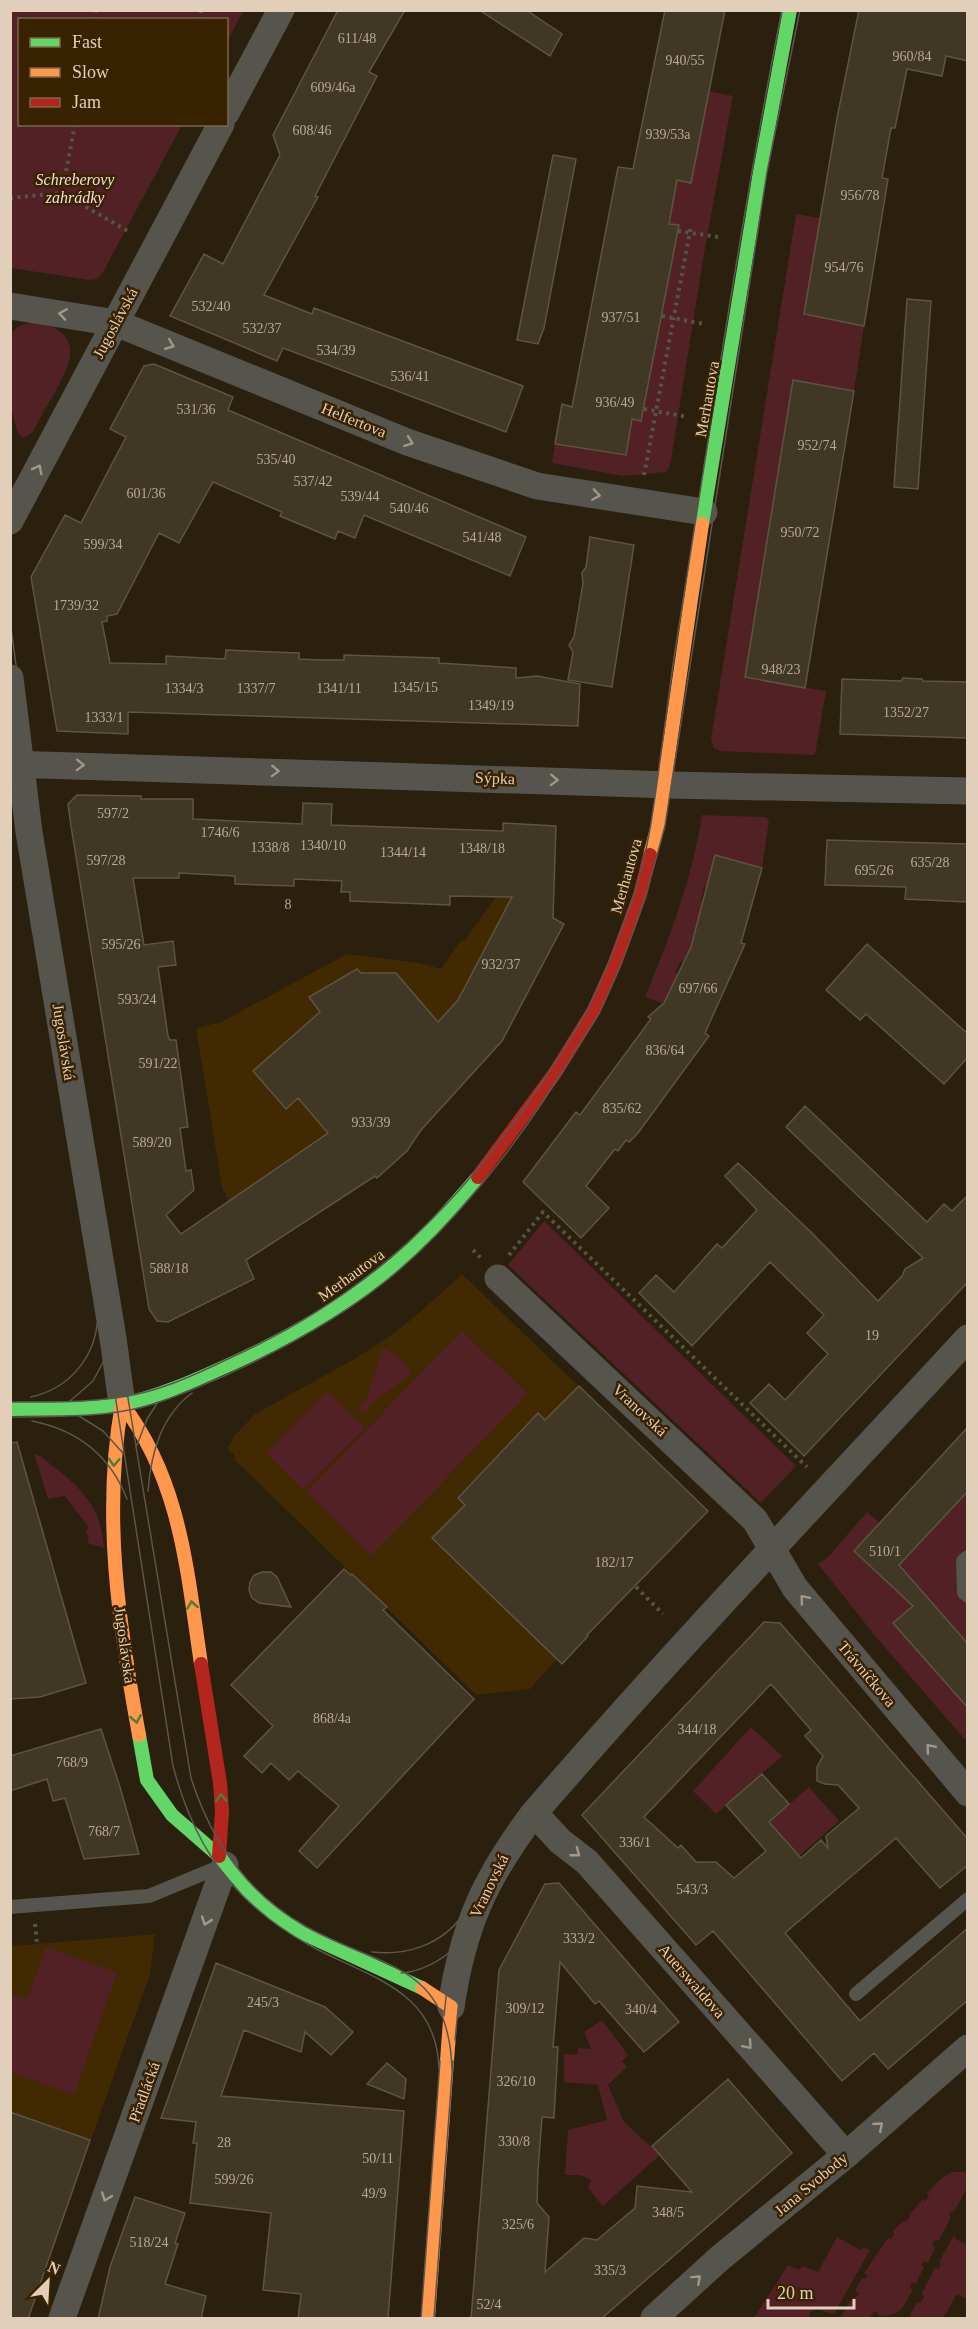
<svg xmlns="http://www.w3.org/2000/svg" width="978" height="2329" viewBox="0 0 978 2329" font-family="'Times New Roman',serif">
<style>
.built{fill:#412902}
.green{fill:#512125}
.building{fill:#403825;stroke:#5d5442;stroke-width:1.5;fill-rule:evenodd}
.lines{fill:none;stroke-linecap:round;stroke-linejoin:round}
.path{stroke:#565449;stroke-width:4;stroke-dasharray:3 4.5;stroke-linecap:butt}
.lane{stroke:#55554d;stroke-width:14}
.street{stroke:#55554d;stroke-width:27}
.fast{stroke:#63d668;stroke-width:14}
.slow{stroke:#ff974d;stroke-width:14}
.jam{stroke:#b3261e;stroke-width:14}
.tram{stroke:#59574d;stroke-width:1.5}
.oneway{stroke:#a29888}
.oneway2{stroke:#4e7c34}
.labels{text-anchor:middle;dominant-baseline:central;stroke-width:5;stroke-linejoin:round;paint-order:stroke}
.number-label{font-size:14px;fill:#b9a994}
.park-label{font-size:16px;font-style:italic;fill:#f5dcdd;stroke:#382200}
.street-label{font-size:16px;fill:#e1cfb9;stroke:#382200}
</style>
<rect width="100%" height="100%" fill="#2b1f0d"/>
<path class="built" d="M501,890L564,924L502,1041L422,1130L407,1151L377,1178L375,1177L256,1255L222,1188L196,1028L221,1022L347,954L419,963L441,969L460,941L465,940Z
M462,1274L708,1511L587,1634L588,1636L562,1664L557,1659L530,1689L476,1695L235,1460V1456L227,1448L236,1434L255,1414L356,1358L387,1338L417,1315Z
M155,1934L150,1974L29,2314L31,2315L30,2318H11V1946Z"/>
<path class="green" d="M11,10L243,11L227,42L226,20H20V124L182,125L102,274L97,279L89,280L11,268Z
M708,91L733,96L705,248L670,466L666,472L623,476L552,463L555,444L625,455L632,419L642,420L679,225L669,224L677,180L691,182Z
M796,214L820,218L804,314L864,326L854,391L793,380L745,677L826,691L815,755L719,751L714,748L711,739Z
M42,322C84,337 71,362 55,392C47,405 40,419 32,433L24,438L19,435C6,406 11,368 10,336C17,323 29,323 42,322Z
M702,815L765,817L769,820L762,868L715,855L707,887H704L701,900L703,902L695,931L698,932L684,962L681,961L675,973L678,974L664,1004L645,997C670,937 692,879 702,815Z
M544,1221L796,1466L761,1503L508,1265Z
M462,1331L528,1394L371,1556L306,1492Z
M383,1348L401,1358L412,1373L369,1406L367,1411L362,1412L358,1405L366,1401Z
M327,1391L365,1428L303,1490L266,1453Z
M34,1454L40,1456C75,1483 101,1501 104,1548L87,1543L89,1536L85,1531L89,1528L65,1496L48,1499Z
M967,1491V1742L876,1637L818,1564L829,1556L867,1512L880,1523L854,1551L885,1580Z
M751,1727L782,1756L716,1814L693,1791Z
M809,1787L839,1821L799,1856L769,1822Z
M46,1947L117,1973L74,2095L11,2072V1994L27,1999Z
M602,2020L628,2055L622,2061L627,2067L608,2085L624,2122L660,2155L603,2206L588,2188L591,2180L580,2175H565L568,2130L607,2120L598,2085L564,2082V2054L577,2055L578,2048L591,2049L584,2032Z
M952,2172H964L967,2174V2188L954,2212L950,2211L949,2215L951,2218L938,2241L935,2240L932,2246L935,2247L928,2263L924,2261L921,2265L924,2267L916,2283H912L910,2288L913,2290C903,2308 901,2316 879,2316L876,2311L871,2315L872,2318H840L853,2297L855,2298L859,2294L855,2290L862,2278L865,2279L868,2276L864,2273L888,2238L891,2239L894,2235L893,2231L902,2222L907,2221L910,2216V2214L923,2199L925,2201L929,2197L927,2193L942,2178Z
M954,2235L956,2239L967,2245V2299L957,2294L943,2318H912L910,2315L917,2302L920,2303L924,2297L922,2293L935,2268L939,2269L941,2264L939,2262Z
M837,2237L860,2250L863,2247L870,2250L834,2314L816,2309L810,2312L809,2318H754L788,2265L800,2270L802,2266L818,2272Z"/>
<path class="building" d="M338,10H405L369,72L377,76L315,196L318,197L264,295L312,314L314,308L523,386L506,432L283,348L277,361L170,316L204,254L223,264L280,155L273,135Z
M479,10H526L562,34L550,56Z
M665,10H725L691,183L677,180L669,224L679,225L641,421L632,419L626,455L555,444L562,404L572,407L618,167L633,169Z
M859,10H968V61L946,56L942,76L907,69L895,128H891L882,178L888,179L864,326L804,314L837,118Z
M553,155L576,159L544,328L538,344L517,340Z
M907,299L931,301L918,489L894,487Z
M154,364L233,397L228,410L526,537L510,576L364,515L355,538L338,531L335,539L280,516L282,512L213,482L179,543L159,533L117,614L107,616V621L102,622L110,663L166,664V656L225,659L226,650L299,653V659L322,660H344V655L439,658V663L516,668V678L537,676L580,684L578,726L128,712V734L57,731L31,577L65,515L81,523L126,437L110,429L144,366Z
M793,380L854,391L805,688L745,677Z
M590,537L634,545L612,687L568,680L573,652L569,645L574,637L583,583L582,573L586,567Z
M903,678L922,679L923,681L968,682V738L840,734L842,679L901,681Z
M77,795L141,796V799H193V819L302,824L303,803L332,804L331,825L503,831V823L556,826L553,918L564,924L502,1041L421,1130L407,1151L377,1178L375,1176L246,1260L254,1279L168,1322L157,1321L149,1309L71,826L68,804ZM179,873L235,876V884L294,886V879L342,881L341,892H350V901L450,905V896L512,897L458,1000L438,1022L396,973H361L357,969L309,997L320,1012L253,1071L286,1109L298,1098L328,1133L181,1234L166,1215L194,1190L191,1170L186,1171L180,1128L188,1127L176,1040H170L168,1036L158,967L176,965L173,941L144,945L133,878H179Z
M827,840L968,844V902L905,899L906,887L825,885Z
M715,855L762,868L741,943L745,944L705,1033L709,1036L638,1133L629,1142L626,1140L618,1151L615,1149L586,1186L609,1208L581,1238L523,1182L576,1112L580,1115L651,1019L648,1017L664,1003L691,947Z
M867,944L968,1034V1057L944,1084L866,1014L860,1020L826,990Z
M805,1106L927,1222L944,1204L952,1211L968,1195V1282L804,1456L750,1403L769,1384L785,1400L828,1354L807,1333L824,1315L770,1262L692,1346L639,1293L656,1275L674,1292L717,1244L722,1248L757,1210L725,1176L738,1163L811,1232L878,1301L902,1276L905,1269L923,1258L786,1127Z
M579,1386L708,1511L587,1635L588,1636L562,1664L432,1538L465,1505L458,1498L538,1413L545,1420Z
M968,1427V1491L899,1565L968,1644V1708L893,1623L913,1606L854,1551Z
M17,1442L86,1683L40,1697L10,1699V1443Z
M344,1569L351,1575L352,1574L387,1607L383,1610L474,1699L317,1868L299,1851L339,1806L298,1771L289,1780L271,1763L262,1773L244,1756L273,1726L231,1685Z
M262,1572H271L277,1577L291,1607L259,1603L252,1598L249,1590L250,1582L254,1575Z
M764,1622L780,1623L968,1839V1865L940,1888L896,1838L785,1933L860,2021L968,1928V2000L888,2069L874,2053L842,2081L713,1931L696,1945L582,1815ZM771,1684L811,1730L805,1736L823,1756L817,1767V1781L825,1784L838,1785L859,1808L826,1836L828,1848L821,1840L801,1858L769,1822L789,1804L762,1774L726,1805L766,1851L734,1878L716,1862H696L681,1845L678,1848L644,1817Z
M101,1729L120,1787L139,1854L84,1859L65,1798L53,1801L47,1779L10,1791V1756Z
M559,1883L679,2022L644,2052L599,2001L595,2004L560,1962L553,2047H558L554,2118L542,2117L538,2171L537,2203L549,2217L545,2272L584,2238L597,2240L635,2208L637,2186L692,2192L652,2146L728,2079L792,2153L601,2319H471L499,1970L545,1884Z
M216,1963L325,2007L353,2032L331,2055L305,2032L301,2052L244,2030L221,2096L404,2111L388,2319H298L301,2294L263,2290L271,2213L190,2203L197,2143H193L196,2122L161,2118Z
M387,2063L406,2079L404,2099L367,2084Z
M10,2112L90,2140L28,2319H10Z
M135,2197L185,2213L175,2243L178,2244L165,2284L206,2296L201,2319H98L110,2267Z"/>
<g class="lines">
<path class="path" d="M201,10V20
M94,20L96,10
M75,124L62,193L131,233
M10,198L62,193
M678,231L718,237
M662,316L704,324
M644,409L688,417
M644,475L691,226
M473,1250L481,1258
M509,1255L543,1212L807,1467
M636,1587L663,1614
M35,1924L37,1944"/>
<path class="lane" d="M968,1557L963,1561L964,1593L968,1596
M10,1907L149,1896L224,1865
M856,1994L968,1899"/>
<path class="street" d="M226,113L281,10
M10,306L116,323L407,442L537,486L704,512
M10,521L221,124
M10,678L29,832L113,1338L122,1404
M10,764L671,785L968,791
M498,1278L755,1520L795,1588L968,1793
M534,1813L560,1841L587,1862L846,2155
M451,2007C463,1926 485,1878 534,1813C674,1651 822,1496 968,1338
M62,2318L225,1865
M654,2318L720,2258L846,2155L968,2048"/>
<path class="fast" d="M702,524L760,172L790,10
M10,1409C47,1408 87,1411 124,1404C159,1396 189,1383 222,1368C290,1338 355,1301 410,1251C435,1228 456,1202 478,1177
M139,1735L147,1780L172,1815L219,1856L250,1893L279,1918L302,1933L422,1988"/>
<path class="slow" d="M650,855L658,825L702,524
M122,1404C102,1514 119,1626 139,1735
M122,1404C181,1481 187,1571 201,1664
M422,1988L451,2007L428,2318"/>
<path class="jam" d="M478,1177L555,1073L594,1010L615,963L640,895L650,855
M201,1664L220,1783L222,1811L219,1856"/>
<path class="tram" d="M10,621L39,832L115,1307L121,1356L191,1778C211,1841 247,1893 305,1926C380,1969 449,1961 452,2070
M10,746L21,833L94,1260L173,1766C188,1822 212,1871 257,1909C273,1923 291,1935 309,1945C366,1977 437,1988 439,2069
M31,1397C71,1388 96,1356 98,1316
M70,1401L93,1381L108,1353
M10,1402C54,1402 100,1403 142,1393C174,1385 203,1371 232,1357C367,1296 457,1208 539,1087C557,1060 576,1033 590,1004C607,970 620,934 633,898C648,853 654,806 660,760C667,713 672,666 680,620C712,417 742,212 782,10
M79,1416L103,1431L122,1452
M10,1417C55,1416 100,1418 143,1407C171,1400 198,1387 224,1376C275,1353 324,1327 369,1294C448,1236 519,1143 570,1059C580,1043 591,1027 600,1011C629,952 648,890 665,826L767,172L800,10
M32,1421C77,1430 110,1455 127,1499
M137,1445L147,1419L158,1402
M148,1491C151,1453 161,1416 192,1393
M372,1952C406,1956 441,1945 462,1916
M401,1973C421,1972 442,1960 457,1946
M444,2016L448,1979L458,1934L488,1868L527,1809L729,1584L768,1545L968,1328
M455,2040C458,2011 460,1981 467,1953C480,1903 507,1859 537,1817L739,1595L968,1350
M421,2318L440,2061
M434,2318L453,2061"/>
</g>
<defs><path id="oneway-chevron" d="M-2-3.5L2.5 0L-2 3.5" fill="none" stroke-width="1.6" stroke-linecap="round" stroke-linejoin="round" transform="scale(1.5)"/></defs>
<g class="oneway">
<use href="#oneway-chevron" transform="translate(63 314) rotate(-171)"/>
<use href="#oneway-chevron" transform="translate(170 345) rotate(22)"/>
<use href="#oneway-chevron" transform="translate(409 442) rotate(20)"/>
<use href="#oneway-chevron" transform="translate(38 469) rotate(-62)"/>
<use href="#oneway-chevron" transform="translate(596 495) rotate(9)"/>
<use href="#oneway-chevron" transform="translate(80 765) rotate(2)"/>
<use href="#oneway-chevron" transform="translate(275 771) rotate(2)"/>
<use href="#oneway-chevron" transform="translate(554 780) rotate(2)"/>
<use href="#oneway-chevron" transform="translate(804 1599) rotate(-130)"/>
<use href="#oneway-chevron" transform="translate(930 1748) rotate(-130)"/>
<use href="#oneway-chevron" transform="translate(576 1853) rotate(38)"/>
<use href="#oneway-chevron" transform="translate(206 1921) rotate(109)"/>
<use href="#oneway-chevron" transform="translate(748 2045) rotate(49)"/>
<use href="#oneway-chevron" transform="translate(879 2126) rotate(-41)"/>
<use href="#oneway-chevron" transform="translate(106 2197) rotate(110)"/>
<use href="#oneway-chevron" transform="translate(697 2279) rotate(-42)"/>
</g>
<g class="oneway2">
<use href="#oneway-chevron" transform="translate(114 1462) rotate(93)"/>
<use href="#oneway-chevron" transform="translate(192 1605) rotate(-99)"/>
<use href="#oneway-chevron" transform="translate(136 1719) rotate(80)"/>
<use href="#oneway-chevron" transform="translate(221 1798) rotate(-93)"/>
</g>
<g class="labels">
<g class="number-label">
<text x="357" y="38">611/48</text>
<text x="912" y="56">960/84</text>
<text x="685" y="60">940/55</text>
<text x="333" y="87">609/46a</text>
<text x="312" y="130">608/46</text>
<text x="668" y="134">939/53a</text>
<text x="860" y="195">956/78</text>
<text x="844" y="267">954/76</text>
<text x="211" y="306">532/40</text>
<text x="621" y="317">937/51</text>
<text x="262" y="328">532/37</text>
<text x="336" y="350">534/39</text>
<text x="410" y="376">536/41</text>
<text x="615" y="402">936/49</text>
<text x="196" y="409">531/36</text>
<text x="817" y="445">952/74</text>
<text x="276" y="459">535/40</text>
<text x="313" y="481">537/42</text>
<text x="146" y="493">601/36</text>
<text x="360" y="496">539/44</text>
<text x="409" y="508">540/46</text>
<text x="800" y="532">950/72</text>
<text x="482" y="537">541/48</text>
<text x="103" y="544">599/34</text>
<text x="76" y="605">1739/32</text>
<text x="781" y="669">948/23</text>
<text x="415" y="687">1345/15</text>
<text x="184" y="688">1334/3</text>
<text x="256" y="688">1337/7</text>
<text x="339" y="688">1341/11</text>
<text x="491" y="705">1349/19</text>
<text x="906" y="712">1352/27</text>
<text x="104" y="717">1333/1</text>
<text x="113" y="813">597/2</text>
<text x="220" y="832">1746/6</text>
<text x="323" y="845">1340/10</text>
<text x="270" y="847">1338/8</text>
<text x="482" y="848">1348/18</text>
<text x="403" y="852">1344/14</text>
<text x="106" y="860">597/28</text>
<text x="930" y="862">635/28</text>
<text x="874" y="870">695/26</text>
<text x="288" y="904">8</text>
<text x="121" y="944">595/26</text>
<text x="501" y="964">932/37</text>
<text x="698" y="988">697/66</text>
<text x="137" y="999">593/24</text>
<text x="665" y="1050">836/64</text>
<text x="158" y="1063">591/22</text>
<text x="622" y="1108">835/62</text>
<text x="371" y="1122">933/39</text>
<text x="152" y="1142">589/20</text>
<text x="169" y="1268">588/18</text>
<text x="872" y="1335">19</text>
<text x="885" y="1551">510/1</text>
<text x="614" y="1562">182/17</text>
<text x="332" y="1718">868/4a</text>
<text x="697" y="1729">344/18</text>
<text x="72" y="1762">768/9</text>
<text x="104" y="1831">768/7</text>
<text x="635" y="1842">336/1</text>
<text x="692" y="1889">543/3</text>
<text x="579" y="1938">333/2</text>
<text x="263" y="2002">245/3</text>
<text x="525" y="2008">309/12</text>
<text x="641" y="2009">340/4</text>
<text x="516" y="2081">326/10</text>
<text x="514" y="2141">330/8</text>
<text x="224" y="2142">28</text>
<text x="378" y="2158">50/11</text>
<text x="234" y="2179">599/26</text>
<text x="374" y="2193">49/9</text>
<text x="668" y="2212">348/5</text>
<text x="518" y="2224">325/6</text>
<text x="149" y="2242">518/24</text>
<text x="610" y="2270">335/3</text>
<text x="489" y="2304">52/4</text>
</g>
<g class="park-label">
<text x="75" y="179">Schreberovy<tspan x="75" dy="18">zahrádky</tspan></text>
</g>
<g class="street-label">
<text transform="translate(115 323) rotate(-62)">Jugoslávská</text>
<text transform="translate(707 399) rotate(-80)">Merhautova</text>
<text transform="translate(354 420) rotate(22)">Helfertova</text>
<text transform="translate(495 778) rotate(2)">Sýpka</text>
<text transform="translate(626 876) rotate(-74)">Merhautova</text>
<text transform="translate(64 1042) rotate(81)">Jugoslávská</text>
<text transform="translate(351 1275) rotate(-36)">Merhautova</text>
<text transform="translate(640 1410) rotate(43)">Vranovská</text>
<text transform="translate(125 1645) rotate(82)">Jugoslávská</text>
<text transform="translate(867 1674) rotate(50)">Trávníčkova</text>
<text transform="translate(489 1886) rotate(-64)">Vranovská</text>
<text transform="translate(692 1981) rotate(49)">Auerswaldova</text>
<text transform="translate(144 2092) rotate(-70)">Přadlácká</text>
<text transform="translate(811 2184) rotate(-40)">Jana Svobody</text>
</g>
</g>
<rect width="978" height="2329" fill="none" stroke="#e1cfb9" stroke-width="24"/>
<rect x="18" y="18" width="210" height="108" fill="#382200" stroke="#7c674a" stroke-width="1.5"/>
<rect x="30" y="38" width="30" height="9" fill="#63d668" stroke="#7c674a" stroke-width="1.5"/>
<text x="72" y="48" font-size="18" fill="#e1cfb9">Fast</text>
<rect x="30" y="68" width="30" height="9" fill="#ff974d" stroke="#7c674a" stroke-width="1.5"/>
<text x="72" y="78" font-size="18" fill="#e1cfb9">Slow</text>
<rect x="30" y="98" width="30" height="9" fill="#b3261e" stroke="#7c674a" stroke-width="1.5"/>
<text x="72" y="108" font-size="18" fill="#e1cfb9">Jam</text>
<g transform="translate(48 2281) rotate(24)" stroke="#382200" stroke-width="4.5" paint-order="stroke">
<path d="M0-4.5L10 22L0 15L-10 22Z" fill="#e1cfb9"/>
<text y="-9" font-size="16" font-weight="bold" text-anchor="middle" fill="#e1cfb9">N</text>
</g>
<path d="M768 2299v9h86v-9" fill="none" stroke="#e1cfb9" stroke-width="3"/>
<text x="777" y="2299" font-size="18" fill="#e1cfb9" stroke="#382200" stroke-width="4.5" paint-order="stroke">20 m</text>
</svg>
